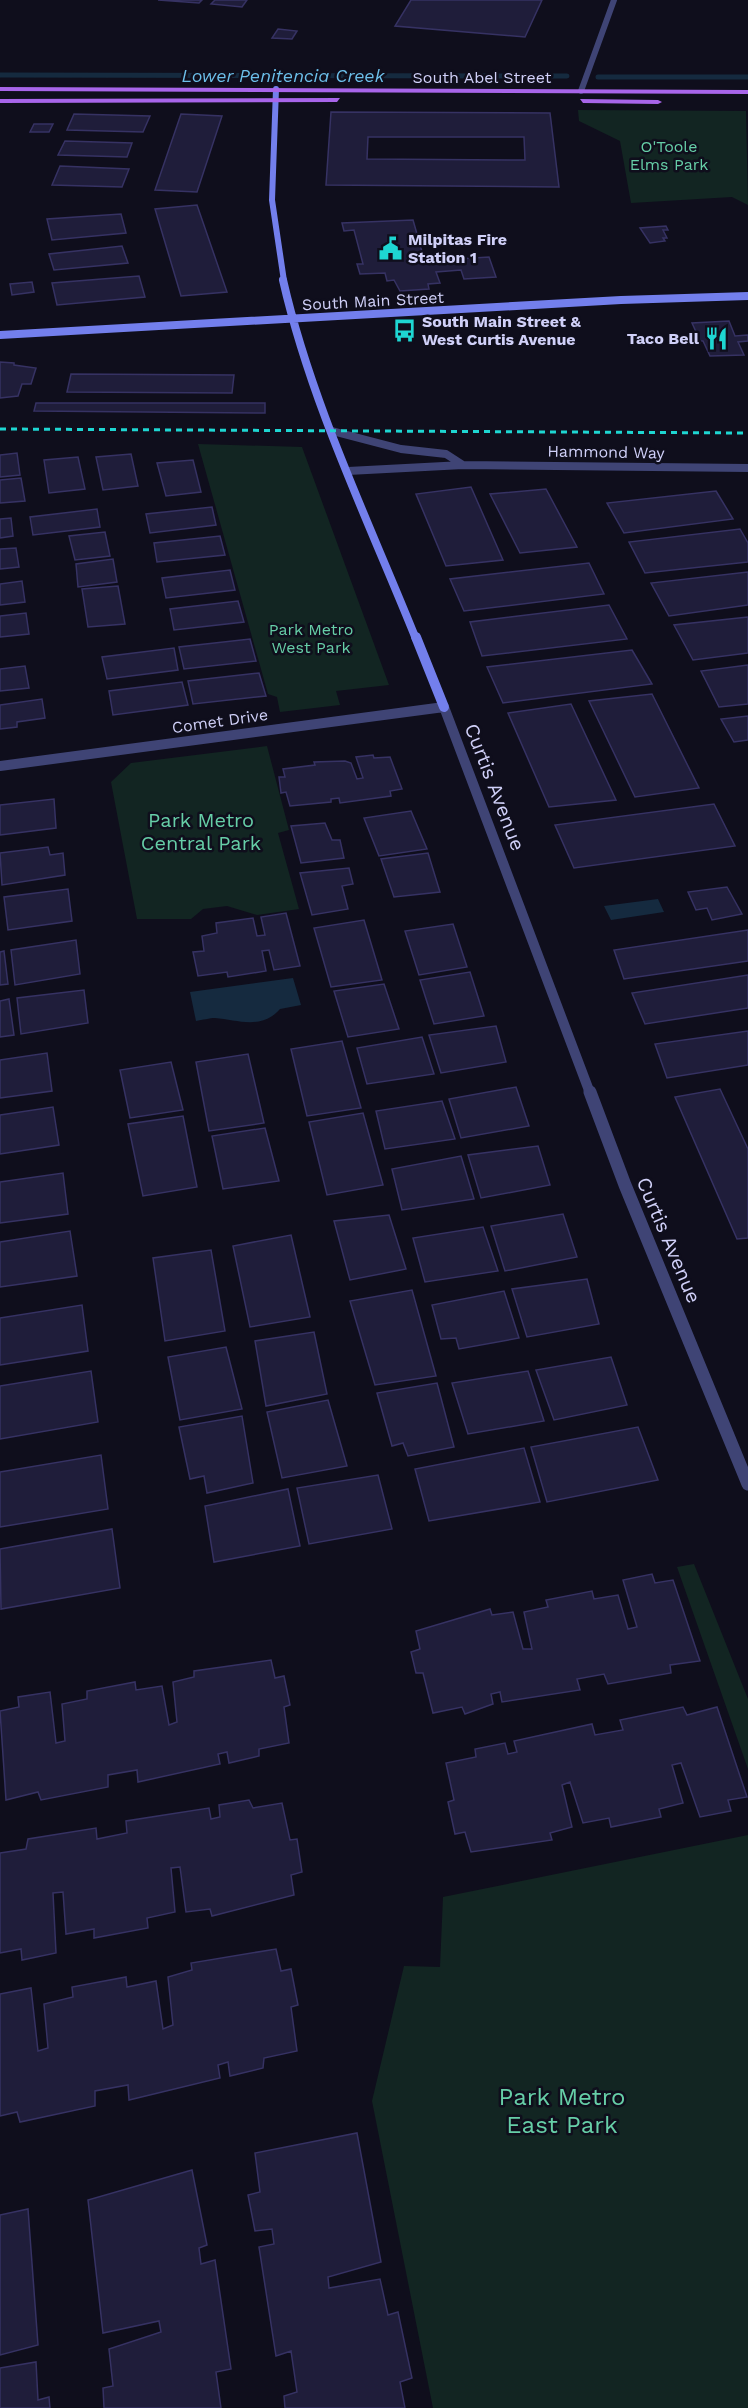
<svg xmlns="http://www.w3.org/2000/svg" width="748" height="2408" viewBox="0 0 748 2408" font-family="'Work Sans',sans-serif">
<style>
.green{fill:#122522}
.water{fill:#152a3f}
.lines{fill:none;stroke-linecap:round;stroke-linejoin:round}
.stream{stroke:#152a3f;stroke-width:5}
.building{fill:#1f1d3a;stroke:#363263;stroke-width:1.5;fill-rule:evenodd}
.street-far3{stroke:#3f4475;stroke-width:6}
.street-far2{stroke:#3f4475;stroke-width:8}
.street-far1{stroke:#3f4475;stroke-width:10}
.street{stroke:#3f4475;stroke-width:13}
.secondary-far2{stroke:#737fec;stroke-width:6}
.secondary-far1{stroke:#737fec;stroke-width:8}
.secondary{stroke:#737fec;stroke-width:10}
.primary{fill:#a865ea;fill-rule:evenodd}
.rail{stroke:#1ed6d2;stroke-width:3;stroke-dasharray:6 5;stroke-linecap:butt}
.labels{text-anchor:middle;dominant-baseline:central;stroke-width:5;stroke-linejoin:round;paint-order:stroke}
.far-street-label{font-size:16px;fill:#d0d0f8;stroke:#0f0e1c}
.far-park-label{font-size:16px;fill:#66cea7;stroke:#0f0e1c}
.far-poi-label{font-size:16px;font-weight:bold;fill:#d0d0f8;stroke:#0f0e1c;text-anchor:start}
.far-water-label{font-size:18px;font-style:italic;fill:#6cbfea;stroke:#0f0e1c}
.street-label{font-size:20px;fill:#d0d0f8;stroke:#0f0e1c}
.park-label{font-size:20px;fill:#66cea7;stroke:#0f0e1c}
.near-park-label{font-size:24px;fill:#66cea7;stroke:#0f0e1c}
</style>
<rect width="100%" height="100%" fill="#0f0e1c"/>
<path class="green" d="M578,110L746,111L748,205L732,197L631,203L620,141L579,121Z
M198,444L302,447L389,685L336,691L340,705L280,712L277,697L268,694Z
M267,746L289,830L278,833L299,909L257,915L227,906L203,909L191,919H137L111,782L131,763Z
M694,1564L748,1699V1769L677,1567Z
M748,1835V2408H433L372,2101L404,1966L440,1967L443,1897Z"/>
<path class="water" d="M658,899L664,912L611,920L604,906Z
M293,978L301,1005L280,1009C262,1030 238,1020 215,1018C210,1018 202,1020 196,1021L190,992Z"/>
<g class="lines">
<path class="stream" d="M0,75L567,76
M598,77H748"/>
</g>
<path class="building" d="M158,0H202L199,3Z
M215,0H247L242,7L211,4Z
M411,0H542L525,37L395,26Z
M278,29L297,31L292,39L272,38Z
M331,112L550,113L559,187L326,185ZM368,137H524L525,160L367,159Z
M74,114L150,116L143,132L67,130Z
M181,114L222,116L197,192L155,190Z
M34,124H53L49,132H30Z
M65,141L132,143L127,157L58,155Z
M60,166L129,169L122,187L52,185Z
M197,205L227,292L181,296L155,209Z
M121,214L126,233L52,240L47,219Z
M413,220L417,234H423L424,238L418,239L425,261L489,257L496,277L464,279L461,270L436,272L440,283L428,284L429,289L400,291L394,280L387,281L385,273L360,274L357,264H363L354,230L344,231L342,223Z
M666,226L668,230H663L667,238H663L665,241L650,243L640,228Z
M122,246L128,263L54,270L49,254Z
M139,276L145,297L57,305L52,283Z
M32,282L34,292L12,295L10,284Z
M729,321L735,336L748,335V341L738,342L744,355L710,356L703,341H687L684,335L697,334L692,323Z
M0,362L14,363V365L36,368L31,384H22L18,396L0,398Z
M71,374L234,375L232,393L67,392Z
M36,403H265V413L34,411Z
M17,453L20,475L0,477V455Z
M131,454L138,486L103,490L96,457Z
M78,457L85,489L49,493L44,460Z
M193,460L201,492L166,496L157,463Z
M21,478L25,501L0,503V480Z
M471,487L503,560L446,566L416,494Z
M546,489L577,547L520,553L490,494Z
M716,491L733,519L624,533L607,503Z
M212,507L216,525L150,533L146,514Z
M97,509L100,527L33,535L30,517Z
M11,518L13,536L0,538V519Z
M740,529L748,543V562L645,573L629,542Z
M105,532L110,556L75,560L69,536Z
M220,536L225,555L157,562L154,543Z
M16,548L19,567L0,569V549Z
M113,559L117,582L78,587L76,564Z
M589,563L604,594L464,611L450,579Z
M230,570L235,590L166,598L162,578Z
M748,572V605L669,616L651,583Z
M22,581L25,602L0,605V584Z
M118,586L125,624L88,627L82,589Z
M238,601L244,622L174,630L170,609Z
M609,605L627,639L482,656L470,622Z
M26,613L29,634L0,637V616Z
M748,617V653L693,660L674,625Z
M250,639L256,661L184,669L179,647Z
M174,648L178,670L107,679L102,657Z
M632,650L652,684L503,703L487,667Z
M748,665V704L719,707L701,671Z
M25,666L29,688L0,691V669Z
M259,673L266,696L193,704L188,681Z
M182,682L188,705L113,715L109,691Z
M652,694L699,788L635,797L589,701Z
M42,699L45,718L17,722V727L0,729V705Z
M571,704L616,800L549,807L508,713Z
M748,716V740L734,742L721,719Z
M373,755L374,758L390,757L402,789L390,791L391,796L340,803L339,798L331,799V802L290,806L286,792L281,793L279,777H285L283,769L315,765L314,762L345,761L351,763L357,779L363,778L356,757Z
M54,799L56,828L0,835V805Z
M714,804L735,846L574,868L555,825Z
M411,811L427,849L379,856L364,818Z
M325,823L332,840H340L344,858L301,863L291,826Z
M48,847L50,855L63,853L65,875L2,885L0,853Z
M428,853L440,892L394,897L381,859Z
M349,868L353,884L342,886L348,909L312,915L300,873Z
M727,887L742,914L712,920L707,908L696,910L688,892Z
M68,889L72,921L8,930L4,897Z
M286,913L300,966L274,970L269,950L262,951L266,971L228,977L227,972L198,976L193,952L204,951L202,936L217,933L216,923L253,918L257,936L265,935L261,917Z
M364,920L382,980L331,987L314,928Z
M453,924L467,967L419,975L405,931Z
M748,930V961L624,979L614,950Z
M76,940L80,974L15,985L11,950Z
M4,951L8,984L0,985V952Z
M470,972L484,1016L434,1024L420,980Z
M748,975V1008L645,1024L632,993Z
M384,984L399,1029L348,1037L334,991Z
M84,990L88,1023L21,1034L17,998Z
M9,999L14,1035L0,1037V1001Z
M496,1026L506,1062L441,1073L429,1035Z
M748,1031V1065L667,1078L655,1044Z
M422,1037L434,1074L367,1084L357,1048Z
M342,1041L361,1108L307,1116L291,1049Z
M47,1053L52,1091L0,1098V1060Z
M248,1054L264,1123L209,1131L196,1062Z
M171,1062L183,1110L130,1118L120,1070Z
M516,1087L529,1126L461,1138L449,1099Z
M720,1089L748,1149V1238L737,1239L675,1097Z
M442,1101L455,1139L385,1149L376,1111Z
M53,1107L59,1145L0,1154V1115Z
M363,1113L383,1185L327,1195L309,1122Z
M183,1116L197,1187L143,1196L128,1124Z
M265,1128L279,1181L223,1189L212,1136Z
M538,1146L550,1185L481,1198L468,1155Z
M461,1156L474,1199L402,1210L392,1169Z
M63,1173L68,1214L0,1223V1182Z
M563,1214L577,1257L505,1271L491,1226Z
M389,1215L406,1269L350,1280L334,1221Z
M483,1227L498,1271L425,1282L413,1238Z
M70,1231L77,1276L0,1287V1242Z
M291,1235L310,1317L250,1327L233,1246Z
M211,1250L225,1331L165,1341L153,1258Z
M587,1279L599,1324L527,1337L512,1289Z
M412,1290L436,1376L375,1385L350,1301Z
M504,1291L519,1338L459,1349L456,1338L441,1339L432,1305Z
M82,1305L88,1351L0,1365V1318Z
M314,1332L327,1394L266,1406L255,1341Z
M226,1347L242,1409L180,1420L168,1357Z
M611,1357L627,1405L554,1420L536,1370Z
M91,1371L98,1422L0,1439V1386Z
M528,1371L544,1421L468,1434L452,1383Z
M437,1383L454,1447L408,1456L403,1443L392,1446L377,1393Z
M328,1400L347,1466L282,1478L267,1412Z
M242,1416L253,1483L207,1493L204,1476L190,1479L179,1427Z
M638,1427L658,1480L547,1502L531,1447Z
M524,1448L540,1502L429,1521L415,1469Z
M101,1455L108,1509L0,1527V1472Z
M378,1475L392,1529L309,1544L297,1488Z
M288,1489L300,1546L214,1562L205,1506Z
M112,1529L120,1588L1,1609L0,1549Z
M652,1574L655,1583L673,1580L700,1661L670,1665L671,1673L608,1684L604,1674L577,1679L580,1690L502,1702L500,1692L491,1694L493,1704L465,1714L462,1707L433,1713L423,1673H416L411,1652L420,1649L416,1631L490,1609L492,1615L513,1612L523,1649H532L524,1612L548,1607L546,1600L592,1591L594,1599L618,1595L628,1629L637,1627L623,1580Z
M271,1660L275,1678L284,1676L290,1705L284,1707L289,1743L259,1749V1756L229,1763L227,1752L218,1754L220,1764L138,1782L137,1770L108,1775V1787L41,1800L38,1792L6,1800L0,1711L19,1707L18,1697L50,1692L56,1743L65,1741L62,1704L87,1699V1691L135,1682L136,1690L162,1686L169,1725L177,1722L173,1682L194,1677V1671Z
M683,1707L687,1715L717,1707L747,1797L728,1800L731,1811L700,1817L681,1763L672,1765L683,1803L659,1809L661,1817L611,1827L609,1818L583,1823L570,1782L562,1785L572,1827L550,1833L552,1840L471,1852L465,1832L455,1834L448,1802L454,1800L446,1763L476,1757L475,1749L505,1743L508,1754L517,1752L514,1741L592,1724L595,1735L623,1730L620,1720Z
M249,1800L253,1808L282,1803L290,1840L297,1839L302,1872L291,1875L294,1895L212,1916L210,1909L186,1912L180,1867L171,1868L175,1912L147,1918L148,1928L94,1938V1929L66,1934L63,1892L53,1893L56,1953L22,1960L21,1949L0,1953V1853L26,1849L28,1839L96,1828L97,1839L127,1833L126,1821L209,1808L211,1819L220,1817L219,1805Z
M276,1949L281,1971L291,1969L298,2005L291,2007L297,2051L264,2058L263,2068L230,2076L228,2062L218,2065L220,2078L129,2100L128,2085L95,2091V2106L20,2122L17,2112L0,2116V1994L31,1988L38,2051L48,2048L44,2004L73,1997L72,1987L126,1977L127,1987L156,1981L163,2029L173,2025L168,1977L192,1970L191,1963Z
M357,2133L381,2262L328,2277L329,2288L380,2279L388,2315L398,2312L412,2378L400,2382L405,2408H285L284,2396L297,2392L291,2351L276,2356L259,2247L274,2244L272,2229L255,2231L248,2195L260,2192L255,2153Z
M192,2170L207,2245L199,2248L201,2264L215,2260L231,2369L216,2372L221,2408H104L103,2388L113,2386L109,2349L161,2332L159,2321L103,2333L88,2200Z
M28,2209L38,2345L0,2355V2215Z
M36,2362L38,2400L49,2397L50,2408H0V2368Z"/>
<g class="lines">
<path class="street-far3" d="M581,91L614,0"/>
<path class="street-far2" d="M332,431L401,449L446,454L463,465
M348,471L463,465L748,468"/>
<path class="street-far1" d="M0,766L444,707L590,1093"/>
<path class="street" d="M590,1092L625,1185L748,1484"/>
<path class="secondary-far2" d="M276,89L272,200L284,281"/>
<path class="secondary-far1" d="M283,280C311,403 369,522 416,639
M0,335L621,300L748,296"/>
<path class="secondary" d="M416,637L444,707"/>
<path class="primary" d="M0,87L748,90V94L0,91Z
M340,98L337,102L0,103V99Z
M580,99L658,100L662,102L658,104L583,103Z"/>
<path class="rail" d="M0,429L748,433"/>
</g>
<defs>
<symbol id="civic-bare" viewBox="-9 -9 18 18"><path d="M-.6-6.5H3V-4.5H.6V-3L4-1V1h2V6H-6V1h2V-1L-.6-3ZM-1.2 2.5V6h2.4V2.5Z" fill="#1ed6d2" stroke="#0f0e1c" stroke-width="2.5" paint-order="stroke"/></symbol>
<symbol id="bus-bare" viewBox="-9 -9 18 18"><path d="M-5-6H5V4H4V6H2V4H-2V6H-4V4H-5ZM-3.5-4V0h7V-4ZM-3.5 1.2v1.5H-2V1.2ZM2 1.2v1.5H3.5V1.2Z" fill="#1ed6d2" stroke="#0f0e1c" stroke-width="2.5" paint-order="stroke"/></symbol>
<symbol id="restaurant-bare" viewBox="-9 -9 18 18"><path d="M-5-6h1v4h1v-4h1v4h1v-4h1v5L-1.5 .5V6h-2V.5L-5-1ZM5-6V6H3V1.5H1.5Q1.5-4 5-6Z" fill="#1ed6d2" stroke="#0f0e1c" stroke-width="2.5" paint-order="stroke"/></symbol>
</defs>
<g fill-rule="evenodd">
<use href="#civic-bare" x="374" y="232" width="33" height="33"/>
<use href="#bus-bare" x="388" y="314" width="33" height="33"/>
<use href="#restaurant-bare" x="700" y="322" width="33" height="33"/>
</g>
<g class="labels">
<g class="far-street-label">
<text x="482" y="77">South Abel Street</text>
<text transform="translate(373 301) rotate(-3)">South Main Street</text>
<text transform="translate(606 452) rotate(1)">Hammond Way</text>
<text transform="translate(220 721) rotate(-8)">Comet Drive</text>
</g>
<g class="far-park-label">
<text x="669" y="146">O'Toole<tspan x="669" dy="18">Elms Park</tspan></text>
<text x="311" y="629">Park Metro<tspan x="311" dy="18">West Park</tspan></text>
</g>
<g class="far-poi-label">
<text x="408" y="239">Milpitas Fire<tspan x="408" dy="18">Station 1</tspan></text>
<text x="422" y="321">South Main Street &amp;<tspan x="422" dy="18">West Curtis Avenue</tspan></text>
<text x="699" y="338" text-anchor="end">Taco Bell</text>
</g>
<g class="far-water-label">
<text x="283" y="75">Lower Penitencia Creek</text>
</g>
<g class="street-label">
<text transform="translate(495 787) rotate(69)">Curtis Avenue</text>
<text transform="translate(669 1240) rotate(67)">Curtis Avenue</text>
</g>
<g class="park-label">
<text x="201" y="820">Park Metro<tspan x="201" dy="23">Central Park</tspan></text>
</g>
<g class="near-park-label">
<text x="562" y="2097">Park Metro<tspan x="562" dy="28">East Park</tspan></text>
</g>
</g>
</svg>
